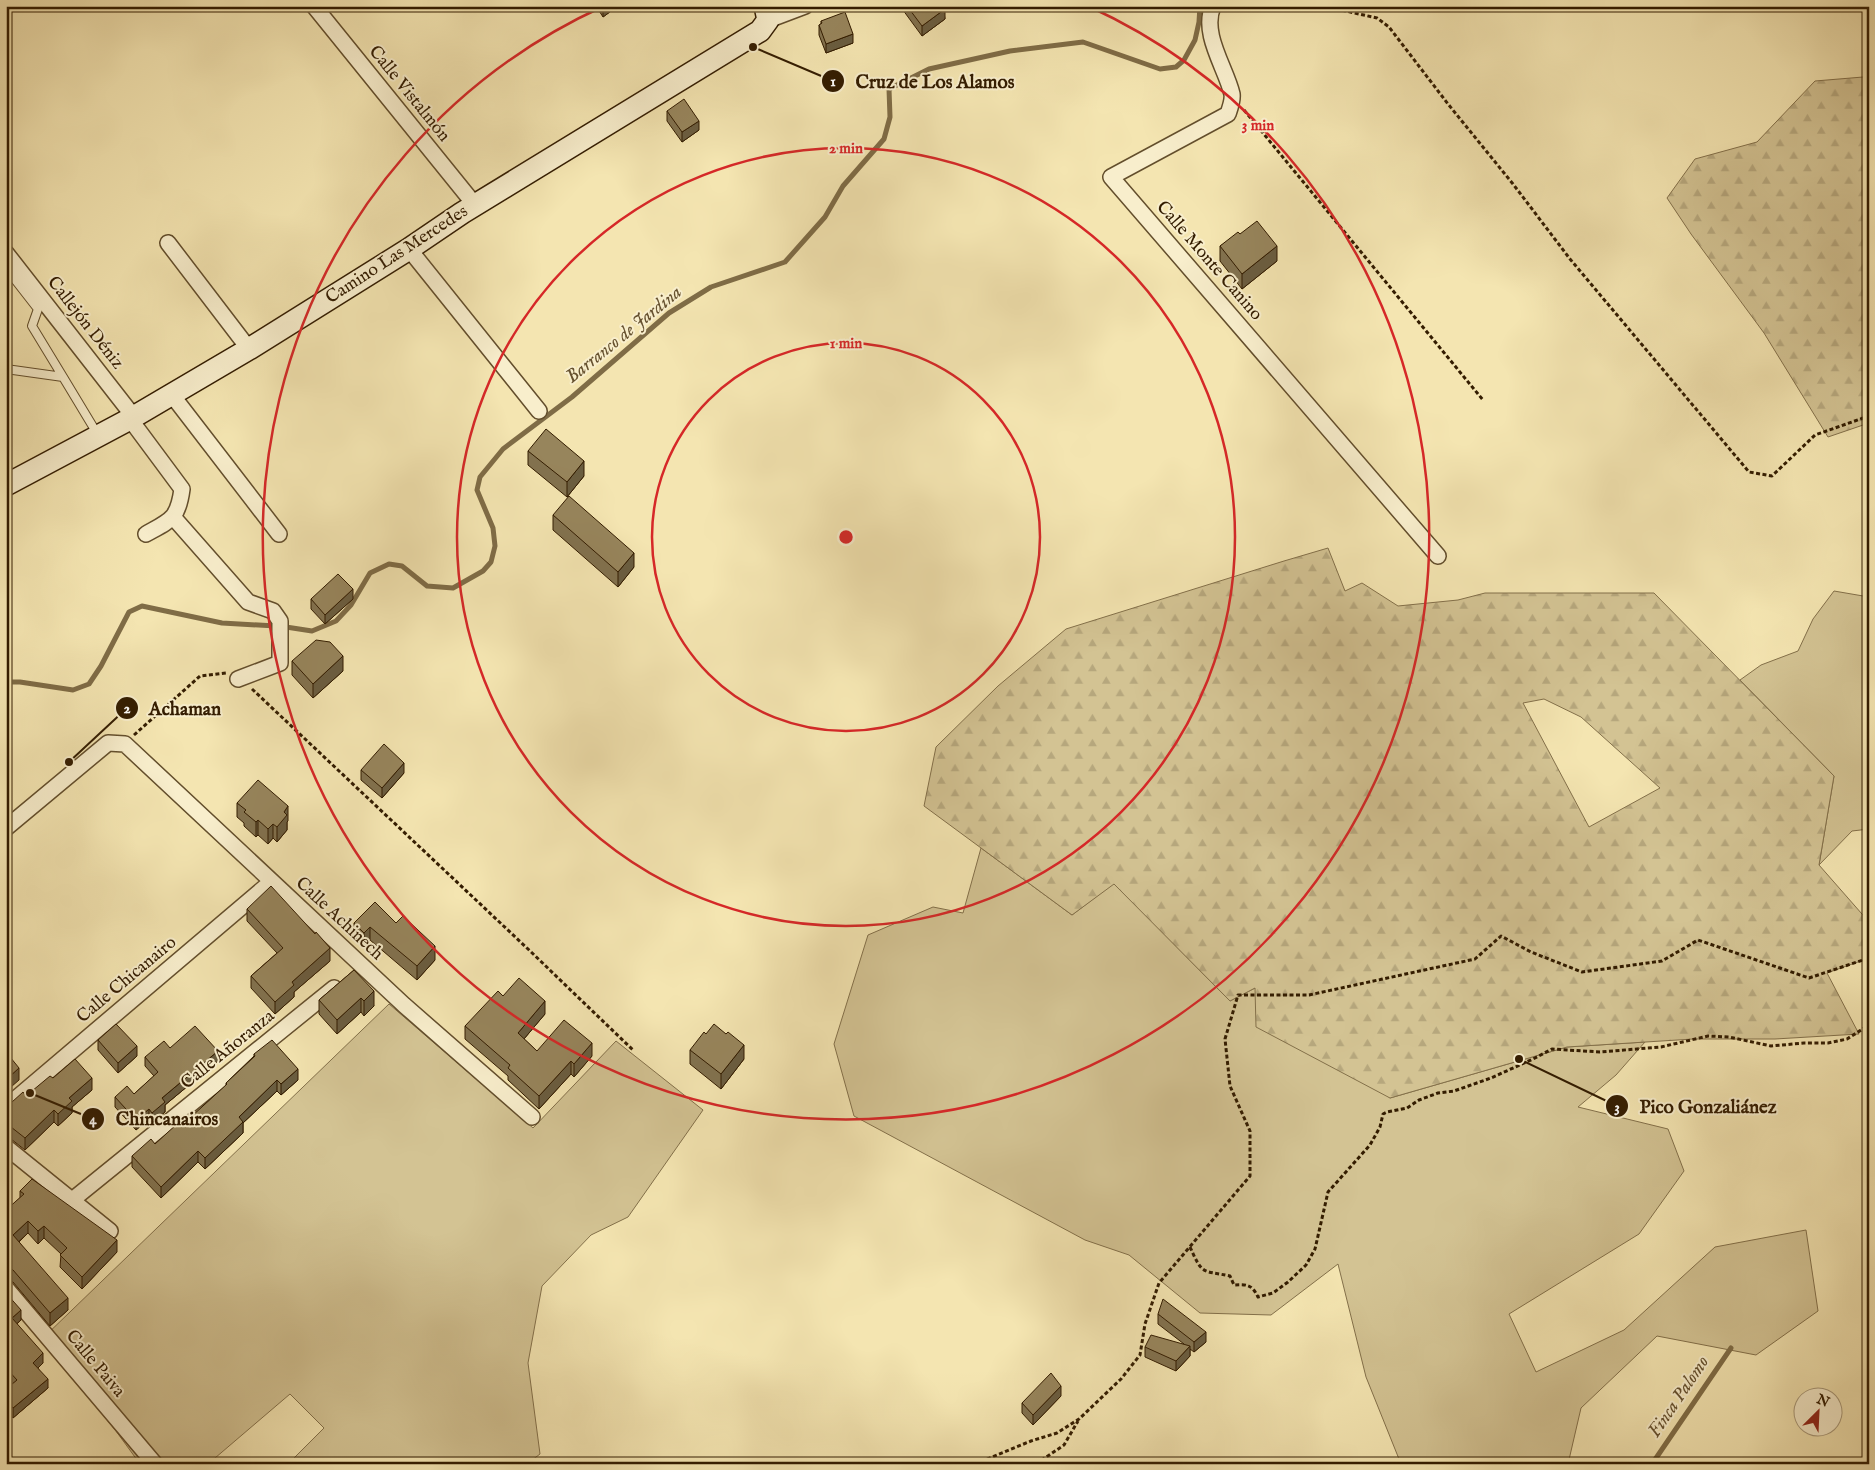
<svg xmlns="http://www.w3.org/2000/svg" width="1875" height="1470" viewBox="0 0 1875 1470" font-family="'IM FELL English',serif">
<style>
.grass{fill:#d3c393;stroke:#83704a}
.forest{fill:url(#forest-firs);stroke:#83704a;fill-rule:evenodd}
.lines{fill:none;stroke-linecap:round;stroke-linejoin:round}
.stream{stroke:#7f6c46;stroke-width:5}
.lane-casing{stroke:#634e2c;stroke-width:10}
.street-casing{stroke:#634e2c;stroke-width:18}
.secondary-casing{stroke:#331c00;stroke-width:24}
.path{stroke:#331c00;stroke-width:3;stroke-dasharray:4 2.5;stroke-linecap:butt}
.lane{stroke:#f8eecc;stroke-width:8}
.street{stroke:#f8eecc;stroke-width:15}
.secondary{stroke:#f8eecc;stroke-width:21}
.wall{fill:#82724f;stroke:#331c00}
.shaded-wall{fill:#6a5d40;stroke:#331c00}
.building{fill:#97855c;stroke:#331c00}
.ring{fill:none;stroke:#d62828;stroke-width:2.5}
.labels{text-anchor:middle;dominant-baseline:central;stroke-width:4;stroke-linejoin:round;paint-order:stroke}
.street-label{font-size:18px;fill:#331c00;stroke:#f8eecc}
.water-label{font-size:19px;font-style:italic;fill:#66512f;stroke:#f8eecc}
.centre{fill:#d62828;stroke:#f8eecc;stroke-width:2.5}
.ring-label{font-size:15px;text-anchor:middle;font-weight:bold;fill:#d62828;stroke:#f8eecc;stroke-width:4;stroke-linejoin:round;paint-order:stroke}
.leader{fill:none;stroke:#331c00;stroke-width:2}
.callout-dot{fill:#331c00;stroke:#f8eecc;stroke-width:2}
.mark-label{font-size:15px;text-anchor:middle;font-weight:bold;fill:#fff}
.callout-label{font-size:19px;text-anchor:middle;font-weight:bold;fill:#331c00;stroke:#f8eecc;stroke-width:4;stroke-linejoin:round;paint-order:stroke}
</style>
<defs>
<pattern id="forest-firs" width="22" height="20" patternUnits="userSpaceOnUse" patternTransform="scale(1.25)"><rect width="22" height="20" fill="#d3c393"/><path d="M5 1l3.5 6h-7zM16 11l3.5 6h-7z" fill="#b6a77d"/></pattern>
</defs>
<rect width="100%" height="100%" fill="#f4e5b1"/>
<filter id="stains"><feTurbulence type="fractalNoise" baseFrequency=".004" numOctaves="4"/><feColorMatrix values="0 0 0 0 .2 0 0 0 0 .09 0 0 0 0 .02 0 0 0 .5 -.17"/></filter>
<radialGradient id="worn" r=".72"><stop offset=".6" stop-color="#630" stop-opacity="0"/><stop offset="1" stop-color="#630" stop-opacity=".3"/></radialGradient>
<path class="grass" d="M1834,591L1869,597V829L1852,831L1819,865L1834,776L1740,680L1761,665L1798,651L1813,619Z
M981,848L1072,915L1114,883L1230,1001L1255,988L1390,1098L1567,1047L1645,1042L1616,1075L1578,1107L1668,1129L1684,1171L1639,1234L1509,1314L1536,1372L1624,1330L1715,1247L1806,1230L1818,1311L1756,1355L1657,1336L1581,1408L1568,1464H1401L1366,1377L1338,1264L1271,1315L1200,1313L1129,1255L1085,1240L854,1116L834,1044L868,935L933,907L963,913Z
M389,1004L533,1128L616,1041L703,1110L628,1217L591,1235L542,1286L528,1363L540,1454L527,1464H288L324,1428L290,1394L208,1464H140L116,1431L42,1339Z"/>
<path class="forest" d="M1863,77L1869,85V423L1828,437L1764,333L1691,234L1667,198L1695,159L1757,142L1815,81Z
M1328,548L1345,591L1362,583L1398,606L1458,600L1485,593H1654L1834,776L1819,865L1869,922V958L1827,973L1859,1034L1775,1039H1693L1567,1047L1390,1098L1256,1027L1255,988L1230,1001L1114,884L1072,915L924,806L936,747L998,686L1066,629L1284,561ZM1544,699L1581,717L1660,788L1589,827L1523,703Z"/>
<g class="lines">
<path class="stream" d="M286,627L312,631L336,621L351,605L370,573L389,564L402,566L427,586L453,588L483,571L491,562L495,546L493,528L477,490L480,477L503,449L572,397L669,313L711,287L785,262L825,217L843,186L884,139L890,117L889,89L929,69L1010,51L1083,42L1160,69L1176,67L1184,60L1195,40L1199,22L1200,6
M6,682H20L73,690L89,684L101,666L129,612L142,606L222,623L276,626
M1652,1464L1731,1348"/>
<defs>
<path id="lane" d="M6,268L38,309L32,326L63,377
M6,369L63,377L98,435"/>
<path id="street" d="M314,6L475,205
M1213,6C1201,34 1226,68 1232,94C1233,100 1230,108 1228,114L1111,177L1438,556
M768,20L805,6
M168,243L249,349
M409,249L539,411
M6,253L134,417
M172,395L279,534
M130,419L182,489C178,519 171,520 146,534
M174,518L248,602L273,611L280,621V663L238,679
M6,828L108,743L125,744L404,1005L532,1117
M6,1107L271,882
M6,1147L110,1231
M71,1201L334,988
M6,1288L155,1464"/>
<path id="secondary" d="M6,485L130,419L249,349L409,249L462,213L760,31L768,20L765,6"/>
</defs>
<use href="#lane" class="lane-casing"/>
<use href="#street" class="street-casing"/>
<use href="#secondary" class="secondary-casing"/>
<path class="path" d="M1323,6L1377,18L1389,27L1448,104L1513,184L1570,259L1749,472L1772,476L1815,435L1869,416
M1244,110L1483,400
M252,689L528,949L634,1051
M134,735L200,676L226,673
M1190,1247C1203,1276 1202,1270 1230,1276L1234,1285C1248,1284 1252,1285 1258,1297L1273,1293L1288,1282L1306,1265L1315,1249L1328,1192L1370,1145L1380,1127L1383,1114L1387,1112L1407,1108L1419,1100L1438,1093L1454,1091L1491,1078L1533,1059L1552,1049L1600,1052L1661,1047L1708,1036L1729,1037L1771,1046L1804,1043H1828L1847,1039L1869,1025
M975,1464L1031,1441L1057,1433L1079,1419L1121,1379L1140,1355L1145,1324L1159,1283L1250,1176V1131L1230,1086L1225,1039L1238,995H1309L1475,959L1501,936L1531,952L1582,972L1662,961L1698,940L1809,978L1869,958
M1036,1464L1064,1445L1078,1421"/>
<use href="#lane" class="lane"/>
<use href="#street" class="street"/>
<use href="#secondary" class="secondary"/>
</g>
<path class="wall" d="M596,6H618L603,17Z
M900,6H943L945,19L922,36Z
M821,21L853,43L826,53L819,35V25L821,24Z
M667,111L699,130L682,142L667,121Z
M1240,234L1277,261L1242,289L1220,261V246Z
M528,451L584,476L567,497L528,465Z
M553,515L634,567L618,587L553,530Z
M311,599H353L325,624L311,609Z
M292,661L343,671L313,698L292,675Z
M361,770L404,773L382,798L361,780Z
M237,803L288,821L287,822V830L277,842L273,838L268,844L258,835L256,837L244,826V823L237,817Z
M247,909L330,961L294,992V997L275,1014L251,988V976L277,953L247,921Z
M354,923H396L435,960L417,980L370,940L364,946L354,936Z
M354,970L374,1006L364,1016L361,1012L337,1034L319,1014V1000Z
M503,996L545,1014L524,1039L537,1051L592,1056L574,1077L571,1074L539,1109L508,1080V1076L465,1039V1026Z
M98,1040L137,1056L118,1073L98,1050Z
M170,1048L218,1061L165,1105V1112L152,1123L149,1119L136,1130L115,1107V1097L134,1094L154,1076L145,1066V1057Z
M690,1050L744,1059L721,1089L690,1064Z
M254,1054L298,1080L281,1095L277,1091L243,1123V1133L205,1169L198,1162L161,1198L132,1167V1156L155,1144L192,1116L226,1086V1083L254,1056Z
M53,1078L92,1090L72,1107V1113L58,1126L54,1122L25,1150L11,1139L6,1138V1103L12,1102L26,1096Z
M20,1191L117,1252L82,1289L60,1267L61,1254L44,1238L38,1244L28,1233L19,1242L68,1310L50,1326L13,1282L6,1278V1210L20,1198Z
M6,1293L21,1320L17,1324L43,1363L38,1368L48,1388L13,1418L6,1410V1389L12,1384L6,1378Z
M1158,1314L1206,1342L1194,1352L1190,1349V1356L1176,1371L1145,1357V1347L1184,1344L1158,1324Z
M1061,1396L1033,1425L1022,1413V1403Z"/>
<path class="shaded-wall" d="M603,6H618L603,17Z
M945,9V19L922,36V26Z
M853,34V43L826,53V44Z
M699,121V130L682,142V132Z
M1277,246V261L1242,289V274Z
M584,461V476L567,497V482Z
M634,553V567L618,587V572Z
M353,589V599L325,624V615Z
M343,656V671L313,698V684Z
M404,763V773L382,798V788Z
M288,806V821L287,822V830L277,842V827L284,812Z
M258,820V835L256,837V822Z
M273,824V838L268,844V829Z
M370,927V940L364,946V933Z
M435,946V960L417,980V966Z
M330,948V961L294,992V997L275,1014V1002L292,982Z
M374,991V1006L364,1016V1001Z
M361,998V1012L337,1034V1020Z
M545,1001V1014L518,1046V1033Z
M592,1043V1056L574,1077V1064Z
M744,1045V1059L721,1089V1074Z
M137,1046V1056L118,1073V1063Z
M218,1051V1061L165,1105V1112L152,1123V1113L162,1098Z
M571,1061V1074L539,1109V1096Z
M19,1068V1080L11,1087V1091L6,1095V1083L9,1077Z
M298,1069V1080L281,1095V1084Z
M92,1078V1090L72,1107V1113L58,1126V1114L69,1098Z
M277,1080V1091L243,1123V1133L205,1169V1158L239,1117Z
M149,1109V1119L136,1130V1120Z
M54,1110V1122L25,1150V1138Z
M198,1151V1162L161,1198V1187Z
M28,1221V1233L13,1247V1235Z
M44,1226V1238L38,1244V1231Z
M117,1240V1252L82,1289V1277Z
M68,1298V1310L50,1326V1313Z
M21,1310V1320L12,1328V1318Z
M1206,1332V1342L1194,1352V1342Z
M1190,1346V1356L1176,1371V1361Z
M43,1353V1363L33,1373V1363Z
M48,1379V1388L13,1418V1408Z
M1061,1386V1396L1033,1425V1415Z"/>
<path class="building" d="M907,6H943L945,9L922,26Z
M845,12L853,34L826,44L819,25L822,23L821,21Z
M684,99L699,121L682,132L667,111Z
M1257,221L1277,246L1242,274L1220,246L1238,232L1240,234Z
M546,429L584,461L567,482L528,451Z
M569,496L634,553L618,572L553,515Z
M338,574L353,589L325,615L311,599Z
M316,640L330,642L343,656L313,684L292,661Z
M384,744L404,763L382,788L361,770Z
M258,780L288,806L284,812L287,815L277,827L273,824L268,829L258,820L256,822L244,812L246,810L237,803Z
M271,886L315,934L316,932L330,948L292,982L294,985L275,1002L251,976L283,948L247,909Z
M375,902L396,923L403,916L435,946L417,966L370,927L364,933L354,923Z
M354,970L374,991L364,1001L361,998L337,1020L319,1000Z
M519,978L545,1001L518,1033L537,1051L564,1020L592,1043L574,1064L571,1061L539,1096L508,1068L510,1065L465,1026L498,991L503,996Z
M116,1024L137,1046L118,1063L98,1040Z
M714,1024L726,1034L728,1032L744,1045L721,1074L690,1050L704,1032L706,1034Z
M195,1026L218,1051L162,1098L165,1102L152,1113L149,1109L136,1120L115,1097L127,1086L134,1094L158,1072L145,1057L164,1041L170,1048Z
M272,1040L298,1069L281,1084L277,1080L239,1117L243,1122L205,1158L198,1151L161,1187L132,1156L151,1139L155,1144L189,1113L192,1116L227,1084L226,1083L255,1056L254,1054Z
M6,1052L19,1068L9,1077L11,1079L6,1083Z
M75,1059L92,1078L69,1098L72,1101L58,1114L54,1110L25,1138L11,1127L6,1126V1103L12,1102L23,1092L26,1096L50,1076L53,1078Z
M32,1179L117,1240L82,1277L60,1255L67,1248L44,1226L38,1231L28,1221L13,1235L68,1298L50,1313L13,1270L6,1266V1210L24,1194L20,1191Z
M6,1293L21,1310L12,1318L43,1353L33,1363L48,1379L13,1408L6,1400V1389L17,1380L6,1368Z
M1163,1299L1206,1332L1194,1342L1158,1314Z
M1151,1335L1190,1346L1176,1361L1145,1347Z
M1051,1373L1061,1386L1033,1415L1022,1403Z"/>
<g class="ring">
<circle cx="846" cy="537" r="194"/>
<circle cx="846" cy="537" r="389"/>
<path d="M1088 6A583 583 0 1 1 604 6"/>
</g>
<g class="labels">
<g class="street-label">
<text transform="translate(409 94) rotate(51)">Calle Vistalmón</text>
<text transform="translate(397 255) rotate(-33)">Camino Las Mercedes</text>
<text transform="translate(1209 261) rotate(49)">Calle Monte Canino</text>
<text transform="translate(85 323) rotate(52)">Callejón Déniz</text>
<text transform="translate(339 919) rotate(43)">Calle Achinech</text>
<text transform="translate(127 980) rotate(-40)">Calle Chicanairo</text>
<text transform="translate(228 1050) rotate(-39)">Calle Añoranza</text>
<text transform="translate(95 1364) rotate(50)">Calle Paiva</text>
</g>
<g class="water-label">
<text transform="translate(624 335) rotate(-39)">Barranco de Jardina</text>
<text transform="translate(1679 1397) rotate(-56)">Finca Palomo</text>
</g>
</g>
<circle cx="846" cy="537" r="8" class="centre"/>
<g class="ring-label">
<text x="1258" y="130">3 min</text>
<text x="846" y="153">2 min</text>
<text x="846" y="348">1 min</text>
</g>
<path class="leader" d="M753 47L833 81M69 762L127 708M1519 1059L1617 1106M30 1093L93 1119"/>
<g class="callout-dot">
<circle cx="753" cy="47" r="5"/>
<circle cx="69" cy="762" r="5"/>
<circle cx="1519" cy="1059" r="5"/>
<circle cx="30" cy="1093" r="5"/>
<circle cx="833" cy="81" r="12"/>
<circle cx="127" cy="708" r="12"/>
<circle cx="1617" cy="1106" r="12"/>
<circle cx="93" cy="1119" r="12"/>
</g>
<g class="mark-label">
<text x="833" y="86">1</text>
<text x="127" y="713">2</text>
<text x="1617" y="1112">3</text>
<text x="93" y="1124">4</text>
</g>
<g class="callout-label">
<text x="935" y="88">Cruz de Los Alamos</text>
<text x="185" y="715">Achaman</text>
<text x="1708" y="1113">Pico Gonzaliánez</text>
<text x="167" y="1125">Chincanairos</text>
</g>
<rect width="1875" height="1470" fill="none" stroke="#f4e5b1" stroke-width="25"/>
<rect x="8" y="8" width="1860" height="1455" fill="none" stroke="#331c00" stroke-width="2.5"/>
<rect x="12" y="12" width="1850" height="1445" fill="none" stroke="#331c00"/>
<g transform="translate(1818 1412) rotate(24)"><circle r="24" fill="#f8eecc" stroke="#a99a7a"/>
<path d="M0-4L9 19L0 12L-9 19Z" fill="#8f2418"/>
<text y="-8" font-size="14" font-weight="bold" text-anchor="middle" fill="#331c00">N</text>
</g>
<rect width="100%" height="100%" filter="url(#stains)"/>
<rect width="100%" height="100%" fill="url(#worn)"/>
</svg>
